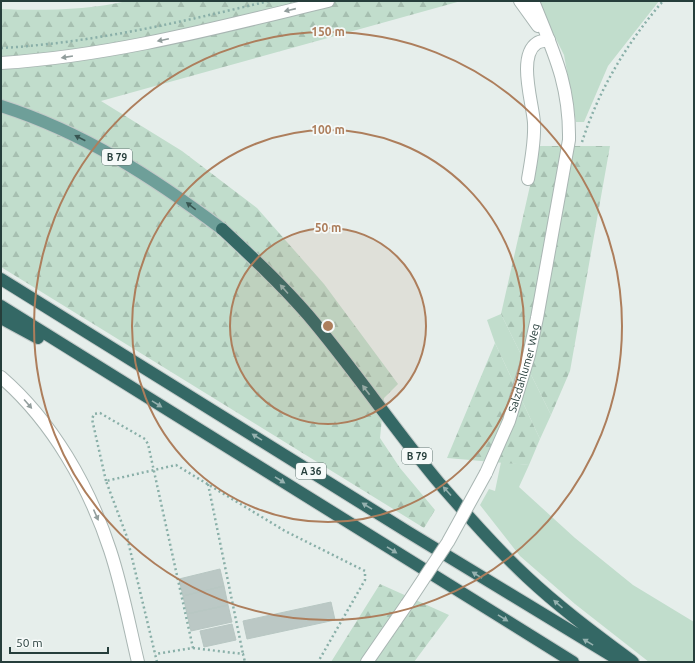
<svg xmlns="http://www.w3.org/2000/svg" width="695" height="663" viewBox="0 0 695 663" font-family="Ubuntu,sans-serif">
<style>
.grass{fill:#c1ddcc}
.forest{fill:url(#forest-firs)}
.building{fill:#bbc8c5;stroke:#b8c7c3}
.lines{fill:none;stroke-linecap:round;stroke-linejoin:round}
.minor-casing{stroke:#a9b6b3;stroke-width:14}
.major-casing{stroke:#c2c9c8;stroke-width:14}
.highway-casing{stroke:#c2c9c8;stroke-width:14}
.path{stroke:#89afa8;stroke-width:2.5;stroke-dasharray:2 3;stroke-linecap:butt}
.minor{stroke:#fff;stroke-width:12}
.major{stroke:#6e9f99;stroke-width:12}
.highway{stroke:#346865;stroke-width:12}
.minor-bridge-casing{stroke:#a9b6b3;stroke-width:14;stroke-linecap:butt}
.minor-bridge{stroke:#fff;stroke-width:12}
.oneway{fill:#929e9d}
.oneway2{fill:#385652}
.oneway3{fill:#95b1af}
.ring{fill:none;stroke:#ad7e5c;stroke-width:2}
.labels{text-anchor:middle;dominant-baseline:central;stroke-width:3.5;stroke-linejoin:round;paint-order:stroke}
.shield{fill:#f6faf9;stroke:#647674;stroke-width:1}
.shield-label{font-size:10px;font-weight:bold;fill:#263e3b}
.street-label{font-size:11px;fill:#263e3b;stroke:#f6faf9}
.centre{fill:#ad7e5c;stroke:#f6faf9;stroke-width:2}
.ring-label{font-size:12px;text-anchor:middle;font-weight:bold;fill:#ad7e5c;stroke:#f6faf9;stroke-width:3.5;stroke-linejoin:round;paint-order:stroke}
</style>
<defs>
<pattern id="forest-firs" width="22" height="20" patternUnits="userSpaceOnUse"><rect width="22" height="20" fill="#c1ddcc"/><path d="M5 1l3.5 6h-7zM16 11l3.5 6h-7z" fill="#a6bfb0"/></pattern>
</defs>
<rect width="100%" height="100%" fill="#e6eeeb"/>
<path class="grass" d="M537,1H659L608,66L584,122H576L564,55Z
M501,314L551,415L540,439L495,343L487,320Z
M501,462L529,465L519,487L575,538L633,585L694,622V662H649L575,604L520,556L480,505L489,489L495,491Z"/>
<path class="forest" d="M127,1H461L101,101L182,151L257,208L324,284L398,384L384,398L380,438L400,468L435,510L424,528L1,267V9C41,11 88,10 127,1Z
M539,146H610L570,371L551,415L501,314Z
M495,343L540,439L529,465L447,458Z
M380,584L449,615L414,662H331Z"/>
<path class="building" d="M220,569L224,586L183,596L179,579Z
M224,586L228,605L187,614L183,596Z
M331,602L335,620L247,639L243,621Z
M228,605L232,622L191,631L187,614Z
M232,624L236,640L204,647L200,631Z"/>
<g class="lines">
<defs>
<g id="minor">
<path d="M520,1L538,26"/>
<path d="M1,63C112,56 220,27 328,1"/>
<path d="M528,179C531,161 535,142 534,123C533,104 517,56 537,43C540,41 545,41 549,40"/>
<path d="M1,377C52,421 89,486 110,550C122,586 129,624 138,662"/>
<path id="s1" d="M486,473L509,421L529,355L537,318L569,140C570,84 553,51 533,1"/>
<path d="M367,662L407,604"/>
</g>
<path id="major" d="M1,106C83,132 154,178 222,229"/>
<path id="highway" d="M222,229C252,257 281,284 308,315C354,369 394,429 440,484C468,516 496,548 527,577C560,608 597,635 633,662
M1,279L408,532L622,662
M1,306L573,662
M1,318L38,338"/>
</defs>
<use href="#minor" class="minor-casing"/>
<use href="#major" class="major-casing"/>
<use href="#highway" class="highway-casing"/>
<path class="path" d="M1,48C92,43 181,22 269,1
M582,142C599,89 627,43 663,1
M106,481L92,419L94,414L100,413L145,439L148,444L193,648L155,654
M208,484L243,654
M193,648L243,654L245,662
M157,662L127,537L106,481L176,465L285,531L365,571V580L318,662"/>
<use href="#minor" class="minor"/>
<use href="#major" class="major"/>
<use href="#highway" class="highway"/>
<defs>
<path id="minor-bridge" d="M407,604L448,542L486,473"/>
</defs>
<use href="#minor-bridge" class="minor-bridge-casing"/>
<use href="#minor-bridge" class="minor-bridge"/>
</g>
<defs><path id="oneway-solid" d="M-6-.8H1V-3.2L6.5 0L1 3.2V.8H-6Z"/></defs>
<g class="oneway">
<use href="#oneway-solid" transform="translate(290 10) rotate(167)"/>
<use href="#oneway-solid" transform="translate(163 40) rotate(168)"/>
<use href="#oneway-solid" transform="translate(67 57) rotate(171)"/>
<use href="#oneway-solid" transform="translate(28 404) rotate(49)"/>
<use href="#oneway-solid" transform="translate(96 515) rotate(66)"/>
</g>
<g class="oneway2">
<use href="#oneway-solid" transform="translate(80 138) rotate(-153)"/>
<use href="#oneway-solid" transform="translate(191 206) rotate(-143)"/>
</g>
<g class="oneway3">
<use href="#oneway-solid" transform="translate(284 289) rotate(-132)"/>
<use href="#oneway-solid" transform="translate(366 390) rotate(-127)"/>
<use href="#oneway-solid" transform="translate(157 404) rotate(32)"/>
<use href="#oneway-solid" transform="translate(257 437) rotate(-148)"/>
<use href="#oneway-solid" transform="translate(280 480) rotate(32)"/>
<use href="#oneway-solid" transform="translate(447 491) rotate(-132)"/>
<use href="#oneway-solid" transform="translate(367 506) rotate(-148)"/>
<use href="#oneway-solid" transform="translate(392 550) rotate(32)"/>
<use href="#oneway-solid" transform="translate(477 575) rotate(-148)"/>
<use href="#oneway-solid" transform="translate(558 604) rotate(-139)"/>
<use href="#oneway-solid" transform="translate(503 618) rotate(32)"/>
<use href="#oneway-solid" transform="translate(588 642) rotate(-149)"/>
</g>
<circle cx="328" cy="326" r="98" fill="#ad7e5c" fill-opacity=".12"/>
<g class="ring">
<circle cx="328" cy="326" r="98"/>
<circle cx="328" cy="326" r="196"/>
<circle cx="328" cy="326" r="294"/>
</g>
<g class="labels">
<g class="shield">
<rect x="102" y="149" width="30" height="16" rx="3"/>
<rect x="402" y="448" width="30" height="16" rx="3"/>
<rect x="296" y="463" width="30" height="16" rx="3"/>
</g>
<g class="shield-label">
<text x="117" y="157">B 79</text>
<text x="417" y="456">B 79</text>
<text x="311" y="471">A 36</text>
</g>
<g class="street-label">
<text stroke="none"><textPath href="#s1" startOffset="112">Salzdahlumer Weg</textPath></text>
</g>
</g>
<circle cx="328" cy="326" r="6" class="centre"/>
<g class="ring-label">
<text x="328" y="36">150 m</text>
<text x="328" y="134">100 m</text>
<text x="328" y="232">50 m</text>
</g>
<rect width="695" height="663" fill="none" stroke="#263e3b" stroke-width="4"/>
<path d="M10 647v6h98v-6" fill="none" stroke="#263e3b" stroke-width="2"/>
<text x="16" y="647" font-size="12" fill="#263e3b" stroke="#f6faf9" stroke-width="3" paint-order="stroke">50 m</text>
</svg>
